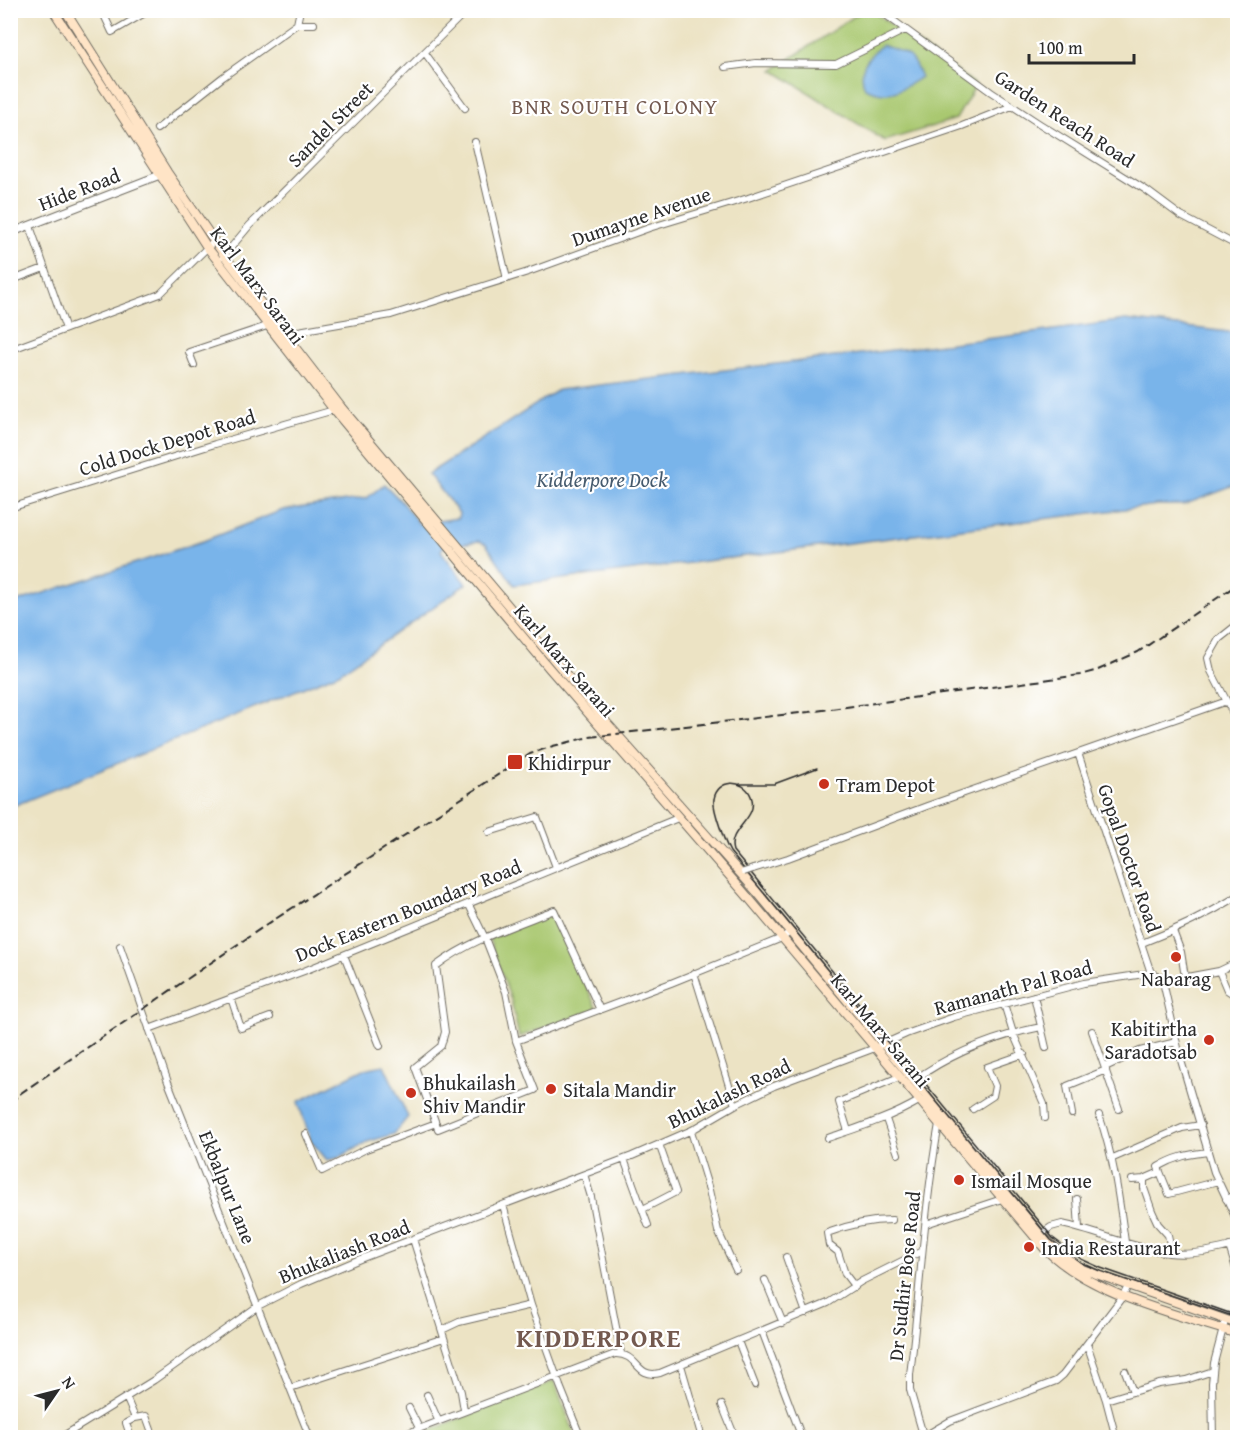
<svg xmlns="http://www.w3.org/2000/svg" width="1248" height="1448" viewBox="0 0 1248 1448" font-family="'Gentium Book Plus',serif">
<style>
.green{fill:#a9c86f;stroke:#6a7a4d;stroke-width:1.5}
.water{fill:#79b4ea;stroke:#52708a;stroke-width:1.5}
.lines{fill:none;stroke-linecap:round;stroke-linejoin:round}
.minor-casing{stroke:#6f6b61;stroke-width:8}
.tertiary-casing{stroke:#6f6b61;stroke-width:9}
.secondary-casing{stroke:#6f6b61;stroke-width:10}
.minor{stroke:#fff;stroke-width:6}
.tertiary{stroke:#fff;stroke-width:7}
.secondary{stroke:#ffe4c6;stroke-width:8}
.tram{stroke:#2b2b2b;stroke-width:1.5}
.rail{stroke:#2b2b2b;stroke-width:2;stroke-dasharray:9 4.5;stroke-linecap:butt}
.minor-bridge-casing{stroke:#6f6b61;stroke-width:8;stroke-linecap:butt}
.minor-bridge{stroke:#fff;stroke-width:6}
.poi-dot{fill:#c8321e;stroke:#fff;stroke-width:2}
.labels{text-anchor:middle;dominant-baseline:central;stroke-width:4.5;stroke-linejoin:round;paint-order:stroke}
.street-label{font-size:20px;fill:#2b2b2b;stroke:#fff}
.poi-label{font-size:20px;fill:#2b2b2b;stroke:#fff;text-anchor:start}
.neighbourhood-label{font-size:21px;letter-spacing:1.5px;fill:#73594f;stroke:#fff}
.water-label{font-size:21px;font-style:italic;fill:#465b6e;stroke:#fff}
.district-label{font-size:26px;font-weight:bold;letter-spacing:1.5px;fill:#73594f;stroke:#fff}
</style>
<rect width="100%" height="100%" fill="#fff"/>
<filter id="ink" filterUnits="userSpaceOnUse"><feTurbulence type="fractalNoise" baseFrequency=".0167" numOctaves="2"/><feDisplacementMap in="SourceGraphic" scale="12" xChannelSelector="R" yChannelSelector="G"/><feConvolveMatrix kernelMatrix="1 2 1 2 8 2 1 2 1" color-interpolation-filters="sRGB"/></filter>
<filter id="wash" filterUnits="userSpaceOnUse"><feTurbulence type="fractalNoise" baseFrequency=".008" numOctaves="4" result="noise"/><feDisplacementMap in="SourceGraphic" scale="24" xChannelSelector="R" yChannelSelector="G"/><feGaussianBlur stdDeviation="1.35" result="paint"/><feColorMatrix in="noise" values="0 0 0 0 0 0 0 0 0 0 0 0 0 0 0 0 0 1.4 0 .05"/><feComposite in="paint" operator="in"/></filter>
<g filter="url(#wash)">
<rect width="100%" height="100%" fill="#ece3c4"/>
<path class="green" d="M862,11H872L976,85L956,119L885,141L773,70Z
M552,912L597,1009L519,1037L511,1000L489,939Z
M554,1381L576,1437H413Z"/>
<path class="water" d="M882,45C908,55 909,50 921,77C899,91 890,99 865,88C857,69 867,57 882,45Z
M1126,320L1237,333V485L1183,505H1158L1034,520L514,585L486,544L479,541L443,547L441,551L466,584L339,673L11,807L10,604L203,541L283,510L367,498L384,484L399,499L419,524L458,518L459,513L428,474L558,390L1018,335Z
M384,1065L408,1117L394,1134L367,1142L338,1158L327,1160L311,1141L298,1102L364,1069Z"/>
</g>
<g filter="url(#ink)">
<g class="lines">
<defs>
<path id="minor" d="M99,10L104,15L112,32L150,10
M879,10L991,92L1040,124L1146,190L1181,216L1238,246
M297,24L300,10
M425,53L465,108
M725,67L756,63L836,64L905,30
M157,129L223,77L297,24H314
M475,142L507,279
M30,226L66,329
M223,257L249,226L467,10
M10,281L44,268
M281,334L391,315L528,272L649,228L748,198L962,126L1012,106
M10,350L160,294L214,241
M194,365L189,352L270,325
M10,508L215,444L334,410
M1238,624L1219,639L1208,658L1211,671L1238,723
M1078,753L1151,973
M489,832L537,817L556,867
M753,869L788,858L927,806L1227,701
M469,905L485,938L506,992L516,1041L535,1090L438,1129L415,1067L441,1046L445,1032L436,966C470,940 514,926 554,910L600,1010
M1173,931L1181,952L1185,977
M1142,943C1176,930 1207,915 1238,896
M120,946L168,1082L310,1438
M344,955L380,1046
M1219,971L1227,990L1233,994L1238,1002
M694,973L735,1105
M1162,977L1180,1057L1214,1172L1238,1223
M1034,996L1046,1048
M231,998L241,1028L270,1017
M1004,1004L1013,1033L1044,1104L1045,1118
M149,1029L304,971L678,818
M1092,1031L1119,1109
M516,1041L671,983L782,938L790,932
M1105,1067L1140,1051L1176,1042
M913,1081C951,1053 996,1036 1041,1027
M973,1109L993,1096L995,1086L987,1067L1024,1054
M1072,1114L1067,1086L1106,1070
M1099,1115C1114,1158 1119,1198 1125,1242
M886,1119L898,1154
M691,1131L709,1190L718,1231L736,1270
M848,1131L839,1102L899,1077
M306,1134L322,1171L366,1149L436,1123
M828,1138C860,1127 890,1118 919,1101
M1208,1152C1189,1154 1175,1157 1158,1167L1169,1194L1218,1181
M1113,1158L1182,1128L1201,1125
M624,1159L648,1225
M584,1174L591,1197L621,1353
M1144,1179V1188L1152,1211L1158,1224L1168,1235L1172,1253
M1132,1180L1144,1179L1160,1172
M1077,1199L1079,1228
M1226,1199L1238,1194
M503,1205L531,1305L560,1386L581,1438
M643,1209L676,1192L659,1144
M926,1224L1005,1198
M1038,1236L1051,1227L1062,1224C1098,1232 1133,1248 1169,1253C1191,1256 1217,1250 1238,1244
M413,1239L461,1392L464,1410
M1229,1246L1238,1275
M786,1257L806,1313
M765,1280L783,1323
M855,1287L845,1274L838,1252L829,1245L827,1233C848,1225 869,1220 892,1220
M1233,1317L1238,1285
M442,1330L459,1322L531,1305
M762,1331L802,1438
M738,1341L755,1385
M1087,1344L1106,1400L1116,1438
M681,1365L702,1438
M1125,1371L1133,1392
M290,1388L444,1338
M427,1395L438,1420
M126,1397L135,1418L146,1416L154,1438
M1106,1400L1159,1384L1186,1380L1213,1371
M722,1405L735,1437
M409,1408L419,1428
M923,1437L950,1421L1056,1381L1063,1375L1123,1296L1128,1286
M60,1438L154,1380L258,1306L301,1284L360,1259L632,1156L692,1130L735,1105L774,1086L875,1048L906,1034L954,1017L1084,983L1151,973L1171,980L1219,971L1238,962
M131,1438L126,1423L135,1418
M395,1438L615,1354C639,1353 635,1379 660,1373L828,1303L862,1281L922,1251
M924,1438L910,1390V1375C920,1292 924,1207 939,1124L942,1122
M1213,1438L1212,1383L1214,1363L1225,1321"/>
<path id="tertiary" d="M10,233L165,173"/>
<path id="secondary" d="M53,10L207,247L334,410L549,668L747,896L1045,1249C1092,1295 1175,1314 1238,1334
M65,10L167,172L224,255L341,407L607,723L757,892L1041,1234L1060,1253L1082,1269L1238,1324"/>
</defs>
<use href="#minor" class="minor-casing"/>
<use href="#tertiary" class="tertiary-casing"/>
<use href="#secondary" class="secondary-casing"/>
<use href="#minor" class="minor"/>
<use href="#tertiary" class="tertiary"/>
<use href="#secondary" class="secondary"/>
<path class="tram" d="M740,784H774L817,768
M1238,1316L1101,1268L1081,1259L1053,1238L733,851C726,829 760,819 751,796C744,778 717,779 714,799C712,808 725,843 730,852L1051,1240L1080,1262L1100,1271L1238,1318"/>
<path class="rail" d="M10,1103L21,1093L263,927L530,754L553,746L589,737L809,712L1080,675L1098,670L1138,652L1238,584"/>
<defs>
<path id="minor-bridge" d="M744,872L753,869"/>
</defs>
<use href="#minor-bridge" class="minor-bridge-casing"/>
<use href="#minor-bridge" class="minor-bridge"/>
</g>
</g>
<g class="poi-dot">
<rect x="507" y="754" width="16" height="16" rx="3"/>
<circle cx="824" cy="784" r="6"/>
<circle cx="1176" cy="957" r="6"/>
<circle cx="1209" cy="1040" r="6"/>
<circle cx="551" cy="1089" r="6"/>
<circle cx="411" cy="1093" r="6"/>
<circle cx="959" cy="1180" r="6"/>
<circle cx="1029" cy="1247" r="6"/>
</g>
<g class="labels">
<g class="street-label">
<text transform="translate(1065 118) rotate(33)">Garden Reach Road</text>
<text transform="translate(330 124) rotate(-45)">Sandel Street</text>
<text transform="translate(79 189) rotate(-21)">Hide Road</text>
<text transform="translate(641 216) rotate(-19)">Dumayne Avenue</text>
<text transform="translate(258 285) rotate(53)">Karl Marx Sarani</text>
<text transform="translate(167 442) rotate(-17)">Cold Dock Depot Road</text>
<text transform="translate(565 660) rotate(49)">Karl Marx Sarani</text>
<text transform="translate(1130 858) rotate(71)">Gopal Doctor Road</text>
<text transform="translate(408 910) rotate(-22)">Dock Eastern Boundary Road</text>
<text transform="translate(1013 987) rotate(-15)">Ramanath Pal Road</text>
<text transform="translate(881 1030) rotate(50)">Karl Marx Sarani</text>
<text transform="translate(729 1093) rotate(-26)">Bhukalash Road</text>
<text transform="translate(228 1187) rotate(68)">Ekbalpur Lane</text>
<text transform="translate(344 1251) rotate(-22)">Bhukaliash Road</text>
<text transform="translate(904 1276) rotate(-84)">Dr Sudhir Bose Road</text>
</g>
<g class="poi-label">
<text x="528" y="762">Khidirpur</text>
<text x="836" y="784">Tram Depot</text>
<text x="1176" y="978" text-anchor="middle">Nabarag</text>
<text x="1197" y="1028" text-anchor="end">Kabitirtha<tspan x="1197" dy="23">Saradotsab</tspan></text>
<text x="423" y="1082">Bhukailash<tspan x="423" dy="23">Shiv Mandir</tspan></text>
<text x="563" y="1089">Sitala Mandir</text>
<text x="971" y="1180">Ismail Mosque</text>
<text x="1041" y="1247">India Restaurant</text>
</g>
<g class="neighbourhood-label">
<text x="615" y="106">BNR SOUTH COLONY</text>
</g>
<g class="water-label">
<text x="602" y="479">Kidderpore Dock</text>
</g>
<g class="district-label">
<text x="599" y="1337">KIDDERPORE</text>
</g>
</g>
<rect width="1248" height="1448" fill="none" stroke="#fff" stroke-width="36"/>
<g transform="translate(57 1391) rotate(55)" stroke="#ffffff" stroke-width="4.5" paint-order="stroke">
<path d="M0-4.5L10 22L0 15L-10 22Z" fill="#2b2b2b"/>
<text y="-9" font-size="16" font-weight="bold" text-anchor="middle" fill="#2b2b2b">N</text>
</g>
<path d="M1029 54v9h105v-9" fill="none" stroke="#2b2b2b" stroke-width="3"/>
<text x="1038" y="54" font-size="18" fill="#2b2b2b" stroke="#ffffff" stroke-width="4.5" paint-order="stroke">100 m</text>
</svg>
